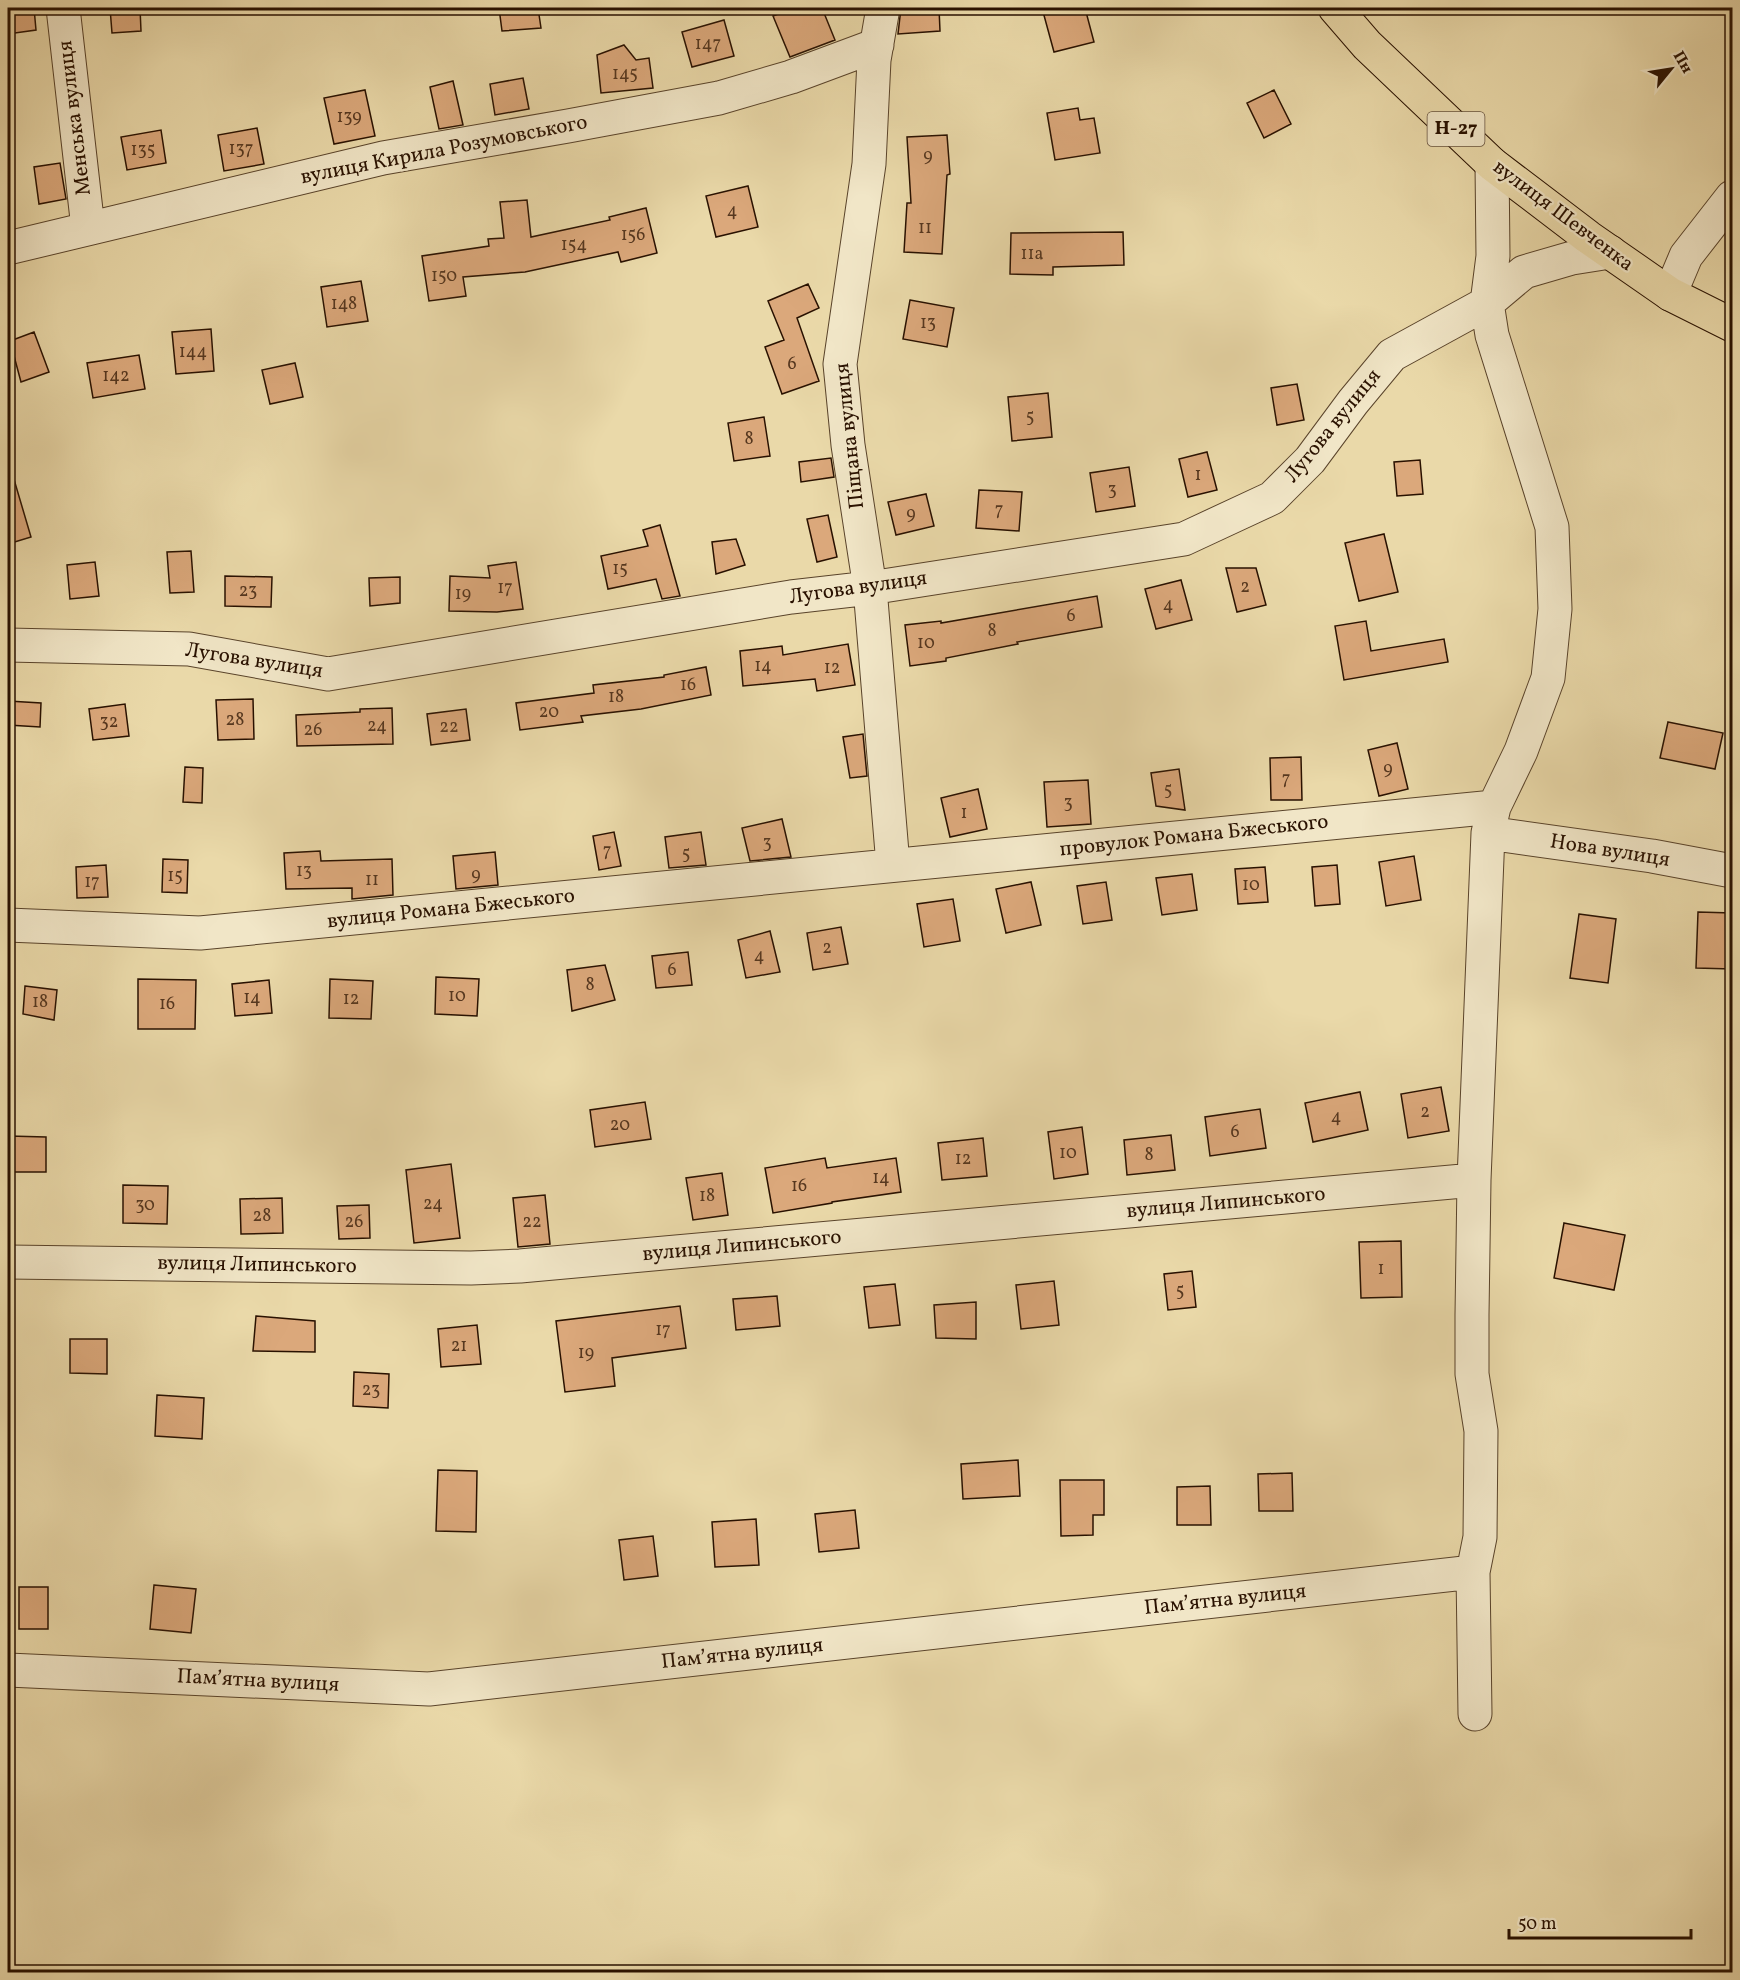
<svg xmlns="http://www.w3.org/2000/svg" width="1740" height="1980" viewBox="0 0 1740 1980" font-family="Vollkorn,serif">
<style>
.building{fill:#dba87b;stroke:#291100;stroke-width:1.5}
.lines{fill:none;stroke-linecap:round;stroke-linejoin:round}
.minor-casing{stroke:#59432a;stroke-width:35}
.major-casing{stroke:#291100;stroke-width:35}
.minor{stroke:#f1e6c7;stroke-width:33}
.major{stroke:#ead9a9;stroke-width:33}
.labels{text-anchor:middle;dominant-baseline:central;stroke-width:4.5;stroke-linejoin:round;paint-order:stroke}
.number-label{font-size:18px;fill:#56371f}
.shield{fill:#f1e6c7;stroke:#65513c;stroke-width:1.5}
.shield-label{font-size:20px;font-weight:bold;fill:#291100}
.street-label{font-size:21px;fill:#291100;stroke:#f1e6c7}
</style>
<rect width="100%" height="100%" fill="#ead9a9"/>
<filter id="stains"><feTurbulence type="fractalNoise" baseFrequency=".00333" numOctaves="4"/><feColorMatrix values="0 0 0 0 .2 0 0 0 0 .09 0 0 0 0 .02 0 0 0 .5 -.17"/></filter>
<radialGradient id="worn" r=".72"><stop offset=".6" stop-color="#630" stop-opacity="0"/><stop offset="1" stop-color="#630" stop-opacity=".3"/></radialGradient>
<path class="building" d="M8,8H34L36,30L8,34Z
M110,8H140L141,31L112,33Z
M499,8H538L541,28L502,31Z
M794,8H822L835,40L790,57L773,16Z
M901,8H939L940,31L898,34Z
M1042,8H1085L1094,42L1054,52Z
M724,20L734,56L692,67L682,32Z
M624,45L636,60L649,58L653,88L601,93L597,55Z
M523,78L529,109L495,115L490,84Z
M453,81L463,125L439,129L430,87Z
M365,90L375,136L334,144L324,98Z
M1274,90L1291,124L1264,138L1247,103Z
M1078,108L1080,120L1094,118L1100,153L1055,160L1047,113Z
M257,128L264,164L224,171L218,135Z
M161,130L166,163L127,170L121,137Z
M947,135L950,174L947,175L942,254L904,252L907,203H911L907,137Z
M60,163L66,199L39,204L34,167Z
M748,186L758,227L716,237L706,196Z
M527,200L531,237L610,220L609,217L646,208L657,253L621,262L618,252L525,272L463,277L466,296L429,301L422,256L489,246L488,239L504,238L500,202Z
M1123,232L1124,265L1053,267V275L1010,274L1011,233Z
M361,281L368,321L327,327L321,287Z
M808,284L819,308L797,318L819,381L782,394L765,347L784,340L768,301Z
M910,300L954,308L947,347L903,339Z
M211,329L214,371L176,374L172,332Z
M34,332L49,372L21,382L10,341Z
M139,355L145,389L93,398L87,363Z
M295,363L303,397L270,404L262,370Z
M1297,384L1304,420L1277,425L1271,388Z
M1048,393L1052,437L1012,441L1008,397Z
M764,417L770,456L734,461L728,423Z
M1207,452L1217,490L1188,497L1179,459Z
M831,458L834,477L801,482L799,462Z
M1420,460L1423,494L1397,496L1394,462Z
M1129,467L1135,506L1096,512L1090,473Z
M13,476L31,537L8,544V477Z
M979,490L1022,492L1019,531L976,528Z
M926,494L934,526L896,535L888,502Z
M828,515L837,557L817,562L807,519Z
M660,525L680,596L662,599L656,579L608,589L601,556L648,546L643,530Z
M1384,534L1398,592L1359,601L1345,543Z
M736,539L745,565L716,574L712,542Z
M191,551L194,592L170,593L167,552Z
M95,562L99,596L70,599L67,565Z
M516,562L523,609L497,612L449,611L450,576L490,578L488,566Z
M1226,568H1256L1266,605L1237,612Z
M225,576L272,577L271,607L225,606Z
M400,577V603L370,606L369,578Z
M1181,580L1192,620L1156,629L1145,589Z
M1097,596L1102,627L1017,642L1018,644L946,658V661L910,666L905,625L941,621V623Z
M1366,621L1371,651L1444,639L1448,662L1344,680L1335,626Z
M848,644L855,685L817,691L815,679L743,686L740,651L782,646L783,655Z
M706,667L711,695L641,709L581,716L583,722L520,730L516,703L594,693L593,685L664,677V675Z
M253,699L254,739L218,740L216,700Z
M8,701L41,703L40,727L8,725Z
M125,704L129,736L93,740L89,709Z
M392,708L393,744L297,746L296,715L360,712V709Z
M466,709L470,740L431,745L427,714Z
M1668,722L1723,733L1715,769L1660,758Z
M863,734L867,776L850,778L843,737Z
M1397,743L1408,789L1379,796L1368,750Z
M1301,757L1302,800H1271L1270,758Z
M185,767L203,768L202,803L183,802Z
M1179,769L1185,810L1156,806L1151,773Z
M1088,780L1091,824L1047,827L1044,782Z
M978,789L987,829L950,837L941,798Z
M782,819L791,857L750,861L742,828Z
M614,832L621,866L599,870L593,836Z
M701,832L706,865L669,868L665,837Z
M320,851L321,861L392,859L393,895L352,899V888L286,889L284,853Z
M495,852L498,885L456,889L453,856Z
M1414,856L1421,900L1386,906L1379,862Z
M163,859L188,860L187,893L162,892Z
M106,865L108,897L77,898L76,867Z
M1337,865L1340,904L1315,906L1312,867Z
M1265,867L1268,902L1238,904L1235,869Z
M1192,874L1197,910L1162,915L1156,878Z
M1031,882L1041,925L1006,933L996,889Z
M1106,882L1112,920L1083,924L1077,886Z
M953,899L960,941L924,947L917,904Z
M1698,912L1732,913V969L1696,968Z
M1579,914L1616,919L1608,983L1570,978Z
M841,927L848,964L813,970L807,933Z
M770,931L780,972L746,978L738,940Z
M688,952L692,985L656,988L652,956Z
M605,965L615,1000L572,1011L567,970Z
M436,977L479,979L477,1016L435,1014Z
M138,979L196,980L195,1029H138Z
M330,979L373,981L371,1019L329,1018Z
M269,980L272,1013L235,1016L232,984Z
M25,986L57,990L54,1020L23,1014Z
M1441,1087L1449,1131L1408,1138L1401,1094Z
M1360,1092L1368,1130L1313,1142L1305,1103Z
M645,1102L651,1139L595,1147L590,1110Z
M1260,1109L1266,1148L1210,1156L1205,1117Z
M1082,1127L1088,1174L1054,1179L1048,1132Z
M1171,1135L1175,1170L1127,1175L1124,1140Z
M8,1136L46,1137V1172H8Z
M983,1138L987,1176L942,1180L938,1143Z
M825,1158L827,1168L896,1158L901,1192L832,1202V1203L773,1213L765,1168Z
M451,1164L460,1238L414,1243L406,1170Z
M722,1173L728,1215L693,1220L686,1178Z
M123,1185L168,1186L167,1224L123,1223Z
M545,1195L550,1244L518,1247L513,1198Z
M282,1198L283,1233L241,1234L240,1199Z
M369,1205L370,1238L339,1239L337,1206Z
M1564,1223L1625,1235L1614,1290L1554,1278Z
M1401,1241L1402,1297L1361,1298L1359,1242Z
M1192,1271L1196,1307L1168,1310L1164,1274Z
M1054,1281L1059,1325L1021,1329L1016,1285Z
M895,1284L900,1325L869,1328L864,1287Z
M777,1296L780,1326L736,1330L733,1299Z
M976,1302V1339L936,1338L934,1305Z
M680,1306L686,1348L612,1358L615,1386L565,1392L556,1321Z
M256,1316L315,1321V1352L253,1351Z
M477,1325L481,1364L441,1367L438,1329Z
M70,1339H107V1374L70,1373Z
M354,1372L389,1374L388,1408L353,1406Z
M157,1395L204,1398L202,1439L155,1436Z
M1018,1460L1020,1496L963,1499L961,1464Z
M438,1470L477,1471L476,1532L436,1531Z
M1292,1473L1293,1511H1259L1258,1474Z
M1060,1480H1104V1515H1093V1535L1061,1536Z
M1210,1486L1211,1525H1177V1487Z
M855,1510L859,1548L819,1552L815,1514Z
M756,1519L759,1565L715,1567L712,1522Z
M653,1536L658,1576L624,1580L619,1540Z
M154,1585L196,1589L191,1633L150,1629Z
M19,1587H48V1629H19Z"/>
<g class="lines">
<defs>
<path id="minor" d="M63,8L88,228
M883,8L874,60L869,164L840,364L848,445L870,588L893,865
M8,248L383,158L568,126L719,98L791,77L877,45
M1670,294L1686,256L1732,197
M8,645L189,649L328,674L791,597L870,588L1184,539L1272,498L1310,460L1353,402L1392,355L1487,303L1524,272L1572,258L1610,252
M1488,833L1652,856L1732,871
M8,925L200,933L1494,807
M8,1262L471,1268L520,1266L1474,1180
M8,1670L429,1689L1473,1572
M1475,1714L1473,1572L1480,1537L1481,1431L1472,1374V1315L1474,1180L1488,833L1494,807L1521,751L1548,678L1555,609L1552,527L1492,335L1487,303L1493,256L1492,164"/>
<path id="major" d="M1335,8L1367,45L1492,164L1588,237L1670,294L1732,325"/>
</defs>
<use href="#minor" class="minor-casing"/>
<use href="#major" class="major-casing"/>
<use href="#minor" class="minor"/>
<use href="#major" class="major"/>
</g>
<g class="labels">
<g class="number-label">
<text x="708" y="44">147</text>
<text x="625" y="74">145</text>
<text x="349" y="117">139</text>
<text x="241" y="149">137</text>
<text x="143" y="150">135</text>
<text x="928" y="156">9</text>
<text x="732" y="211">4</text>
<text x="925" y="228">11</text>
<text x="633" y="235">156</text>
<text x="574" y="245">154</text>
<text x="1032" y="254">11а</text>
<text x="444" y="276">150</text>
<text x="344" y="304">148</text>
<text x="928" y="323">13</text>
<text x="193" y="352">144</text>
<text x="792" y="364">6</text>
<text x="116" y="376">142</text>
<text x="1030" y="417">5</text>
<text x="749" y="439">8</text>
<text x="1198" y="475">1</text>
<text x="1112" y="490">3</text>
<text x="999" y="510">7</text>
<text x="911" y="514">9</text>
<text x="620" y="569">15</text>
<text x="1245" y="587">2</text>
<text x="505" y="588">17</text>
<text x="248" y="591">23</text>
<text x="463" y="594">19</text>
<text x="1168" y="605">4</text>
<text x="1071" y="616">6</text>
<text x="992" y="631">8</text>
<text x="926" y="643">10</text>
<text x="763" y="666">14</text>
<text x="832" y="668">12</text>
<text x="688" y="685">16</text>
<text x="616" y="697">18</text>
<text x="549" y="712">20</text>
<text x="235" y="720">28</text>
<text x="109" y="722">32</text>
<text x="377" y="726">24</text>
<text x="449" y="727">22</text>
<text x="313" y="730">26</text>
<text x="1388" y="769">9</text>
<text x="1286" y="779">7</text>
<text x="1168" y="790">5</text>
<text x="1068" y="803">3</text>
<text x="964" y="813">1</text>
<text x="767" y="843">3</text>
<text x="607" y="851">7</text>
<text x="686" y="854">5</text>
<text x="304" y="871">13</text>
<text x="476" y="875">9</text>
<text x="175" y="876">15</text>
<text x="372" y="880">11</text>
<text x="92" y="882">17</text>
<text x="1251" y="885">10</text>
<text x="827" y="948">2</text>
<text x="759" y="956">4</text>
<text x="672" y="970">6</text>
<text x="590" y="985">8</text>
<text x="457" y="996">10</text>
<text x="252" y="998">14</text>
<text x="351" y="999">12</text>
<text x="40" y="1002">18</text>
<text x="167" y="1004">16</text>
<text x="1425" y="1112">2</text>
<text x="1336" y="1117">4</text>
<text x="620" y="1125">20</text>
<text x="1235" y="1132">6</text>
<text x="1068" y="1153">10</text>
<text x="1149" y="1155">8</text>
<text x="963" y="1159">12</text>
<text x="881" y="1178">14</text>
<text x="799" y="1186">16</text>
<text x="707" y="1196">18</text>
<text x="433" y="1204">24</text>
<text x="145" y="1205">30</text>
<text x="262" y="1216">28</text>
<text x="354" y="1222">26</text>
<text x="532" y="1222">22</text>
<text x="1381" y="1269">1</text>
<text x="1180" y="1291">5</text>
<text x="663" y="1330">17</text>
<text x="459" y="1346">21</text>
<text x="586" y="1353">19</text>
<text x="371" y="1390">23</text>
</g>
<rect class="shield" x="1427.5" y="112" width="57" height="34" rx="4.5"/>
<g class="shield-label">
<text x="1456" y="129">Н-27</text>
</g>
<g class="street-label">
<text transform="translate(75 118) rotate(-97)">Менська вулиця</text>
<text transform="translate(444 150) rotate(-11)">вулиця Кирила Розумовського</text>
<text transform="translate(1563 216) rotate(37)">вулиця Шевченка</text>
<text transform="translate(1333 426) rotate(-51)">Лугова вулиця</text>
<text transform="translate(850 436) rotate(-96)">Піщана вулиця</text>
<text transform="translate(858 588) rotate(-8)">Лугова вулиця</text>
<text transform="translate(254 661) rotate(9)">Лугова вулиця</text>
<text transform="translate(1194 836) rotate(-6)">провулок Романа Бжеського</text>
<text transform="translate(1610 851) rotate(9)">Нова вулиця</text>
<text transform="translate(451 909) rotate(-6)">вулиця Романа Бжеського</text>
<text transform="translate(1226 1203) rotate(-5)">вулиця Липинського</text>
<text transform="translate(742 1246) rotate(-5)">вулиця Липинського</text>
<text transform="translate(257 1265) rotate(1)">вулиця Липинського</text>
<text transform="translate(1225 1600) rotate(-6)">Памʼятна вулиця</text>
<text transform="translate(742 1654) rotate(-6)">Памʼятна вулиця</text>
<text transform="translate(258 1681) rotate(3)">Памʼятна вулиця</text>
</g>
</g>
<rect width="1740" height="1980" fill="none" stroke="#ead9a9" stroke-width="30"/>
<rect x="9" y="9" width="1722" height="1962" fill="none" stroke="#291100" stroke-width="3"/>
<rect x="15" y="15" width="1710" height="1950" fill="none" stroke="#291100" stroke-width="1.5"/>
<g transform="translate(1671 69) rotate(60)" stroke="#f1e6c7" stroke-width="4.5" paint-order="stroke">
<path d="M0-4.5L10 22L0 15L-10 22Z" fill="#291100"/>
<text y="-9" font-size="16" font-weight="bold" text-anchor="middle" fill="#291100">Пн</text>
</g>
<path d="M1509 1929v9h182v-9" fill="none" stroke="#291100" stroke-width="3"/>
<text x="1518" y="1929" font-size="18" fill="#291100" stroke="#f1e6c7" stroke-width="4.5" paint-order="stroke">50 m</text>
<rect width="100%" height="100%" filter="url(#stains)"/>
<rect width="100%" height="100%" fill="url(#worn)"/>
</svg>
